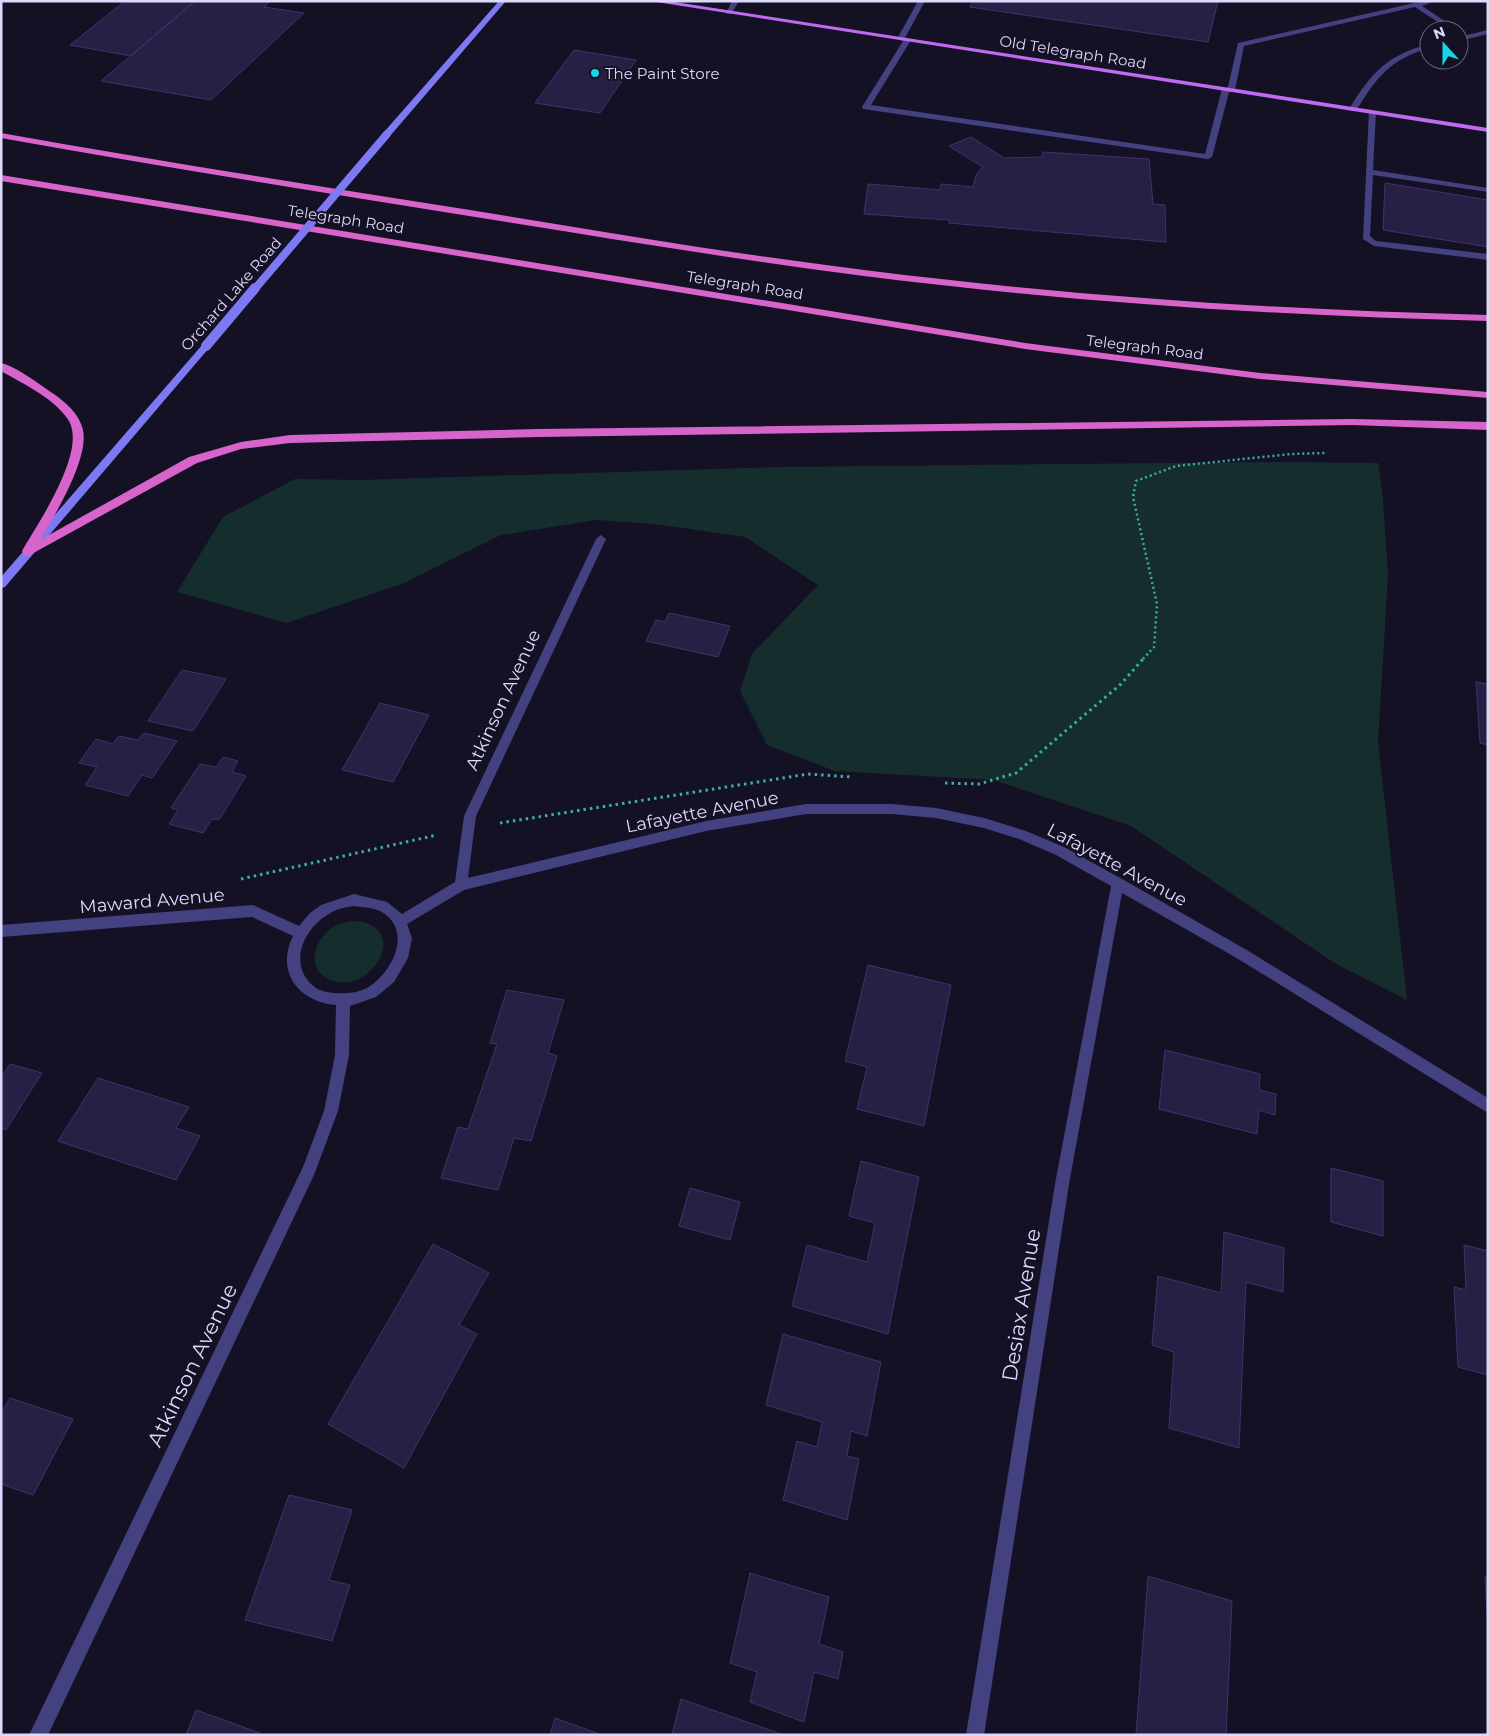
<svg xmlns="http://www.w3.org/2000/svg" width="1489" height="1736" viewBox="0 0 1489 1736" font-family="Montserrat,sans-serif">
<style>
.green{fill:#152e2d}
.building{fill:#271f44;stroke:#3f336e}
.lines{fill:none;stroke-linecap:round;stroke-linejoin:round}
.path-far1{stroke:#3bada6;stroke-width:2.5;stroke-dasharray:2 3;stroke-linecap:butt}
.path{stroke:#3bada6;stroke-width:3;stroke-dasharray:2.5 4;stroke-linecap:butt}
.service{fill:#434180;fill-rule:evenodd}
.minor{fill:#434180;fill-rule:evenodd}
.secondary{fill:#7c79f3;fill-rule:evenodd}
.primary{fill:#be6af1;fill-rule:evenodd}
.trunk{fill:#d764cb;fill-rule:evenodd}
.secondary-bridge-far1{stroke:#7c79f3;stroke-width:8}
.secondary-bridge{stroke:#7c79f3;stroke-width:10}
.poi-dot{fill:#17d5e9;stroke:#151125;stroke-width:2}
.labels{text-anchor:middle;dominant-baseline:central;stroke-width:4;stroke-linejoin:round;paint-order:stroke}
.far-street-label{font-size:15px;fill:#ddd9fb;stroke:#151125}
.far-poi-label{font-size:15px;fill:#ddd9fb;stroke:#151125;text-anchor:start}
.street-label{font-size:18px;fill:#ddd9fb;stroke:#151125}
.near-street-label{font-size:21px;fill:#ddd9fb;stroke:#151125}
</style>
<rect width="100%" height="100%" fill="#151125"/>
<path class="green" d="M1275,462L1378,463L1383,499L1388,574L1378,742L1407,1000L1336,964L1131,826L994,780L835,771L767,745L740,691L752,654L818,585L745,537L655,524L596,520L501,535L404,583L287,623L177,592L223,517L295,479L361,480L778,467Z
M352,921C357,922 363,921 367,923C409,940 361,1001 325,977C304,963 318,934 337,925C342,923 347,922 352,921Z"/>
<path class="building" d="M125,1H195L131,56L70,45Z
M195,1H270L264,7L304,13L211,100L101,81Z
M973,1H1218L1208,42L970,7Z
M574,50L636,60L600,113L535,103Z
M971,137L1004,158L1042,157L1043,152L1149,159L1153,204L1165,205L1166,242L949,223V220L864,214L868,184L940,190L941,184L973,187L976,175L983,167L949,146Z
M1385,183L1488,200V247L1383,230Z
M669,613L730,626L718,657L646,641L656,620L665,622Z
M182,670L226,679L193,731L148,721Z
M1476,682L1488,684V745L1480,743Z
M380,703L429,715L393,782L342,770Z
M144,733L177,741L152,778L142,775L128,796L85,785L97,767L79,763L96,739L113,744L119,736L138,740Z
M223,757L238,761L232,772L246,776L219,820L212,819L203,833L169,824L178,810L171,808L200,764L216,767Z
M868,965L951,985L924,1126L857,1109L867,1067L845,1061Z
M507,990L564,1000L548,1053L557,1056L531,1141L514,1138L498,1190L441,1178L458,1127L468,1129L497,1044L490,1043Z
M1165,1050L1260,1074L1259,1090L1276,1094L1275,1115L1259,1110L1257,1134L1159,1109Z
M10,1064L42,1073L6,1130L1,1128V1078Z
M98,1078L189,1107L176,1128L200,1136L176,1180L58,1141Z
M861,1161L919,1177L888,1334L792,1306L807,1245L867,1262L875,1223L849,1216Z
M1331,1168L1383,1181V1236L1331,1222Z
M690,1188L740,1202L730,1240L679,1226Z
M1224,1232L1284,1248L1283,1292L1246,1282L1239,1448L1169,1428L1174,1352L1152,1345L1158,1276L1221,1293Z
M433,1244L489,1273L459,1325L477,1334L404,1468L328,1424Z
M1464,1245L1488,1251V1375L1458,1367L1454,1287L1466,1290Z
M783,1334L881,1362L867,1436L851,1431L847,1456L859,1459L847,1520L783,1500L797,1441L817,1447L822,1422L766,1405Z
M10,1398L73,1419L33,1495L1,1484V1414Z
M289,1495L352,1510L329,1580L350,1585L332,1641L245,1620Z
M750,1573L829,1597L819,1644L843,1652L838,1679L814,1672L804,1722L750,1702L757,1672L730,1663Z
M1148,1576L1232,1601L1226,1735H1136Z
M1485,1577L1488,1578V1631Z
M681,1699L784,1735H672Z
M196,1710L260,1733L259,1735H186Z
M555,1718L602,1735H550Z"/>
<g class="lines">
<path class="path-far1" d="M1143,659L1154,647L1157,604L1133,497L1136,481L1176,466L1291,454L1325,453"/>
<path class="path" d="M945,783L979,784L1016,773L1121,684L1144,658
M500,823L808,774L852,777
M241,879L437,835"/>
<path class="service" d="M732,1H739L731,14H727L726,13Z
M918,1H925L905,38L911,40L871,105L1205,154L1222,89L1228,87L1238,43L1423,1H1435L1422,6L1458,30H1450L1415,7L1244,46L1235,90L1229,92L1212,157L1208,159L863,109L862,107L903,41L897,39Z
M1369,110L1376,112L1373,170L1488,188V192L1373,175L1370,236L1376,241L1488,254V260L1374,246L1363,239Z"/>
<path class="minor" d="M1488,30V34L1459,41V37Z
M1429,44V48C1389,60 1377,77 1356,111H1350L1349,109C1371,73 1387,55 1429,44Z
M601,535L606,539L476,816L468,878L706,821L806,804H892L936,808L984,818L1026,831L1064,847L1122,879L1245,949L1488,1098V1113L1235,957L1122,893L1069,1184L984,1735H966L1055,1184L1111,886L1056,855L1019,839L984,828L936,818L892,814H806L706,831L464,890L407,924L412,938L408,958L394,982L376,997L350,1006L349,1055L338,1111L314,1175L48,1735H29L303,1167L324,1111L335,1055L336,1005C299,1002 275,972 293,936L252,917L1,937V925L253,905L299,926L310,913L321,905L354,894L387,902L402,914L455,882L464,816L596,539ZM354,906C362,907 373,908 380,911C414,929 393,973 367,988C357,993 346,994 334,993C328,992 322,992 316,988C287,967 302,929 329,914C336,909 345,907 354,906Z"/>
<path class="secondary" d="M499,1H506L390,136H384V132Z
M206,343L209,344V348L5,587L1,588V577L203,344Z"/>
<path class="primary" d="M650,1H668L1488,128V132Z"/>
<path class="trunk" d="M1,133C157,161 313,185 470,210C601,231 732,254 864,270C1071,296 1279,310 1488,315V321C1279,316 1071,302 864,276C732,259 601,237 469,216C313,191 157,166 1,138Z
M1,175L1025,343L1260,373L1488,392V398L1260,379L1025,349L1,181Z
M1,363C16,367 32,379 45,388C60,398 79,411 83,430C89,459 55,515 40,540L189,457L241,442L290,435L538,429L1352,419L1488,422V430L1352,425L538,437L290,443L241,449L197,463L28,556L24,555L22,551C38,523 90,448 67,418C51,396 23,384 1,371Z"/>
<path class="secondary-bridge-far1" d="M254,290L387,134"/>
<path class="secondary-bridge" d="M206,346L255,288"/>
</g>
<circle class="poi-dot" cx="595" cy="73" r="5"/>
<g class="labels">
<g class="far-street-label">
<text transform="translate(1073 52) rotate(9)">Old Telegraph Road</text>
<text transform="translate(346 219) rotate(9)">Telegraph Road</text>
<text transform="translate(745 285) rotate(9)">Telegraph Road</text>
<text transform="translate(231 294) rotate(-49)">Orchard Lake Road</text>
<text transform="translate(1145 347) rotate(7)">Telegraph Road</text>
</g>
<g class="far-poi-label">
<text x="605" y="73">The Paint Store</text>
</g>
<g class="street-label">
<text transform="translate(503 700) rotate(-65)">Atkinson Avenue</text>
<text transform="translate(702 812) rotate(-11)">Lafayette Avenue</text>
<text transform="translate(1117 865) rotate(28)">Lafayette Avenue</text>
<text transform="translate(152 901) rotate(-5)">Maward Avenue</text>
</g>
<g class="near-street-label">
<text transform="translate(1021 1305) rotate(-81)">Desiax Avenue</text>
<text transform="translate(192 1365) rotate(-64)">Atkinson Avenue</text>
</g>
</g>
<rect width="1489" height="1736" fill="none" stroke="#ddd9fb" stroke-width="5"/>
<g transform="translate(1444 45) rotate(339)"><circle r="24" fill="#151125" stroke="#65617b"/>
<path d="M0-4L9 19L0 12L-9 19Z" fill="#17d5e9"/>
<text y="-8" font-size="14" font-weight="bold" text-anchor="middle" fill="#ddd9fb">N</text>
</g>
</svg>
